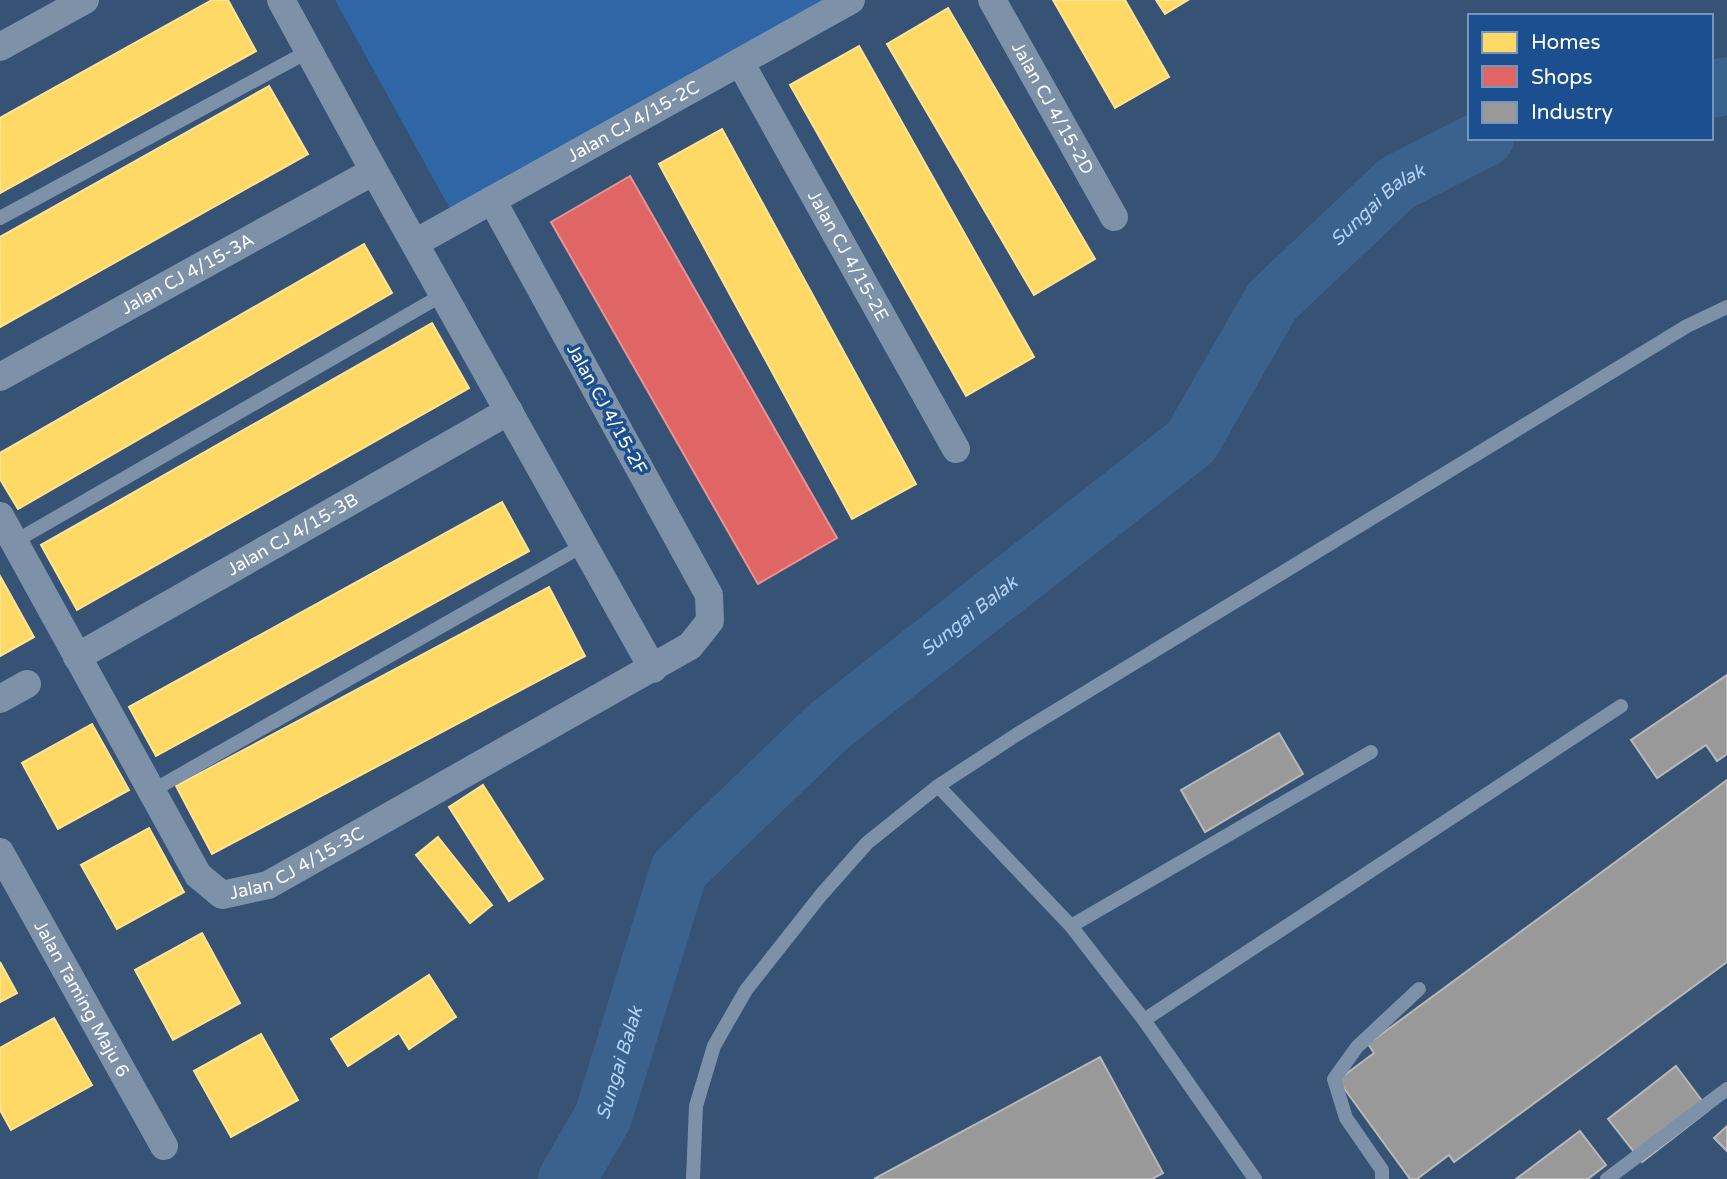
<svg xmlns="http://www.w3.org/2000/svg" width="1727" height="1179" viewBox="0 0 1727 1179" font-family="'Varela Round',sans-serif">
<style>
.green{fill:#2f66a5}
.homes{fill:#ffd966;stroke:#ffe494;stroke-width:2}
.shops{fill:#e06666;stroke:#e99494;stroke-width:2}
.industry{fill:#999;stroke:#b8b8b8;stroke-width:2}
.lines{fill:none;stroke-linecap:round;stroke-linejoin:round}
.river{stroke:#3b618d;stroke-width:58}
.service{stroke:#7d92a8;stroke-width:14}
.minor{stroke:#7d92a8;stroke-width:28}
.labels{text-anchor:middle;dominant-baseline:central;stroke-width:7;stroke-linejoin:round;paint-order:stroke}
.street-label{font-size:18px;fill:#fff;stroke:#1b4f8f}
.water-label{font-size:19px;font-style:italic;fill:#b5d3f5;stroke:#1b4f8f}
</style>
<rect width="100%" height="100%" fill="#365274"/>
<path class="green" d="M335,0H830L450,209Z"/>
<path class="homes" d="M212,0H228L256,51L0,193V118Z
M1053,0H1125L1169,77L1115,108Z
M1156,0H1188L1165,14Z
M948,8L1095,259L1034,295L887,44Z
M859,46L1034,357L966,396L790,85Z
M269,86L308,154L0,327V237Z
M722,129L916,484L852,519L659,164Z
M364,244L392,293L18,509L0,479V453Z
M432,323L469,388L77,610L41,545Z
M502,502L529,551L156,756L129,707Z
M0,576L34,637L0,656Z
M549,587L585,656L212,854L176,786Z
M92,724L129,790L58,829L22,763Z
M483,785L543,879L509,901L449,807Z
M149,828L184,892L117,929L81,865Z
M438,837L492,905L470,923L416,855Z
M202,933L240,1003L173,1040L135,970Z
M0,962L17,993L0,1002Z
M429,975L456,1017L409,1049L399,1033L348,1066L331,1039Z
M54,1018L92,1085L11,1130L0,1110V1048Z
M261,1034L298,1100L231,1137L194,1071Z"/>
<path class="shops" d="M630,176L837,538L758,584L551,222Z"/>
<path class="industry" d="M1727,675V754L1717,761L1706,745L1657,778L1631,740Z
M1279,733L1303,774L1205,832L1181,790Z
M1727,780V962L1454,1162L1449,1155L1417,1179H1410L1338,1080L1374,1053L1368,1044Z
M1100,1057L1163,1173L1152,1179H874Z
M1676,1066L1709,1110L1642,1162L1608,1119Z
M1727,1126V1151L1714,1138Z
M1580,1131L1606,1165L1588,1179H1516Z"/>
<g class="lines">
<g class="river">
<path d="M1711,89L1727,86"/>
<path id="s1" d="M567,1179L603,1117L679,870L829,726L1191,442L1272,301L1397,183L1485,138"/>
</g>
<path class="service" d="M0,218L309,51
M14,542L444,294
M938,786L1071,926L1144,1020L1255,1179
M152,791L584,545
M1071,926L1371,752
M1144,1020L1621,706
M693,1179L696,1106L714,1046L746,990L821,895L867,843L938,786L1016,735L1687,326L1727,307
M1382,1179V1170L1346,1118L1334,1079L1357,1047L1419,989
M1607,1179L1727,1089"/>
<g class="minor">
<path d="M281,0L374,171L653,669"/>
<path id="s2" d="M992,0L1114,217"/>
<path d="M0,47L85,0"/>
<path id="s3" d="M740,62L956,449"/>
<path id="s4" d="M415,243L851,0"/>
<path id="s5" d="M0,377L374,171"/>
<path id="s6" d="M0,516L198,875L222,895L268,885L690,646L710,621L709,595L492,200"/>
<path id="s7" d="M77,657L509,411"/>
<path d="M0,699L27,684"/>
<path id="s8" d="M0,852L164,1146"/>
</g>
</g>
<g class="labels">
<g class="street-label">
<text stroke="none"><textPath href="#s2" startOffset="124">Jalan CJ 4/15-2D</textPath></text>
<text stroke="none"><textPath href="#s4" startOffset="250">Jalan CJ 4/15-2C</textPath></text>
<text stroke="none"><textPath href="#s3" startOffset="222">Jalan CJ 4/15-2E</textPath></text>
<text stroke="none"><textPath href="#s5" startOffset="214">Jalan CJ 4/15-3A</textPath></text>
<text transform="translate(607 409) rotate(61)">Jalan CJ 4/15-2F</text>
<text stroke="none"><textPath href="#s7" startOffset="248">Jalan CJ 4/15-3B</textPath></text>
<text stroke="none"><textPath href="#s6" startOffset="523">Jalan CJ 4/15-3C</textPath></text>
<text stroke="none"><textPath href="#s8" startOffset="168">Jalan Taming Maju 6</textPath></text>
</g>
<g class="water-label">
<text stroke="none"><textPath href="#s1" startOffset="1304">Sungai Balak</textPath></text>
<text stroke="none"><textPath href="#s1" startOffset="716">Sungai Balak</textPath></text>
<text stroke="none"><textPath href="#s1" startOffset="128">Sungai Balak</textPath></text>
</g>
</g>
<rect x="1468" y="14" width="245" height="126" fill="#1b4f8f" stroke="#7695bc" stroke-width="2"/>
<rect x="1482" y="32" width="35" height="21" fill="#ffd966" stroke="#7695bc" stroke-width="2"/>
<text x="1531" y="49" font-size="21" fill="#ffffff">Homes</text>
<rect x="1482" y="66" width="35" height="21" fill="#e06666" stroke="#7695bc" stroke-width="2"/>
<text x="1531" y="84" font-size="21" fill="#ffffff">Shops</text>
<rect x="1482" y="102" width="35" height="21" fill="#999999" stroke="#7695bc" stroke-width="2"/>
<text x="1531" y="119" font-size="21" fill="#ffffff">Industry</text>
</svg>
